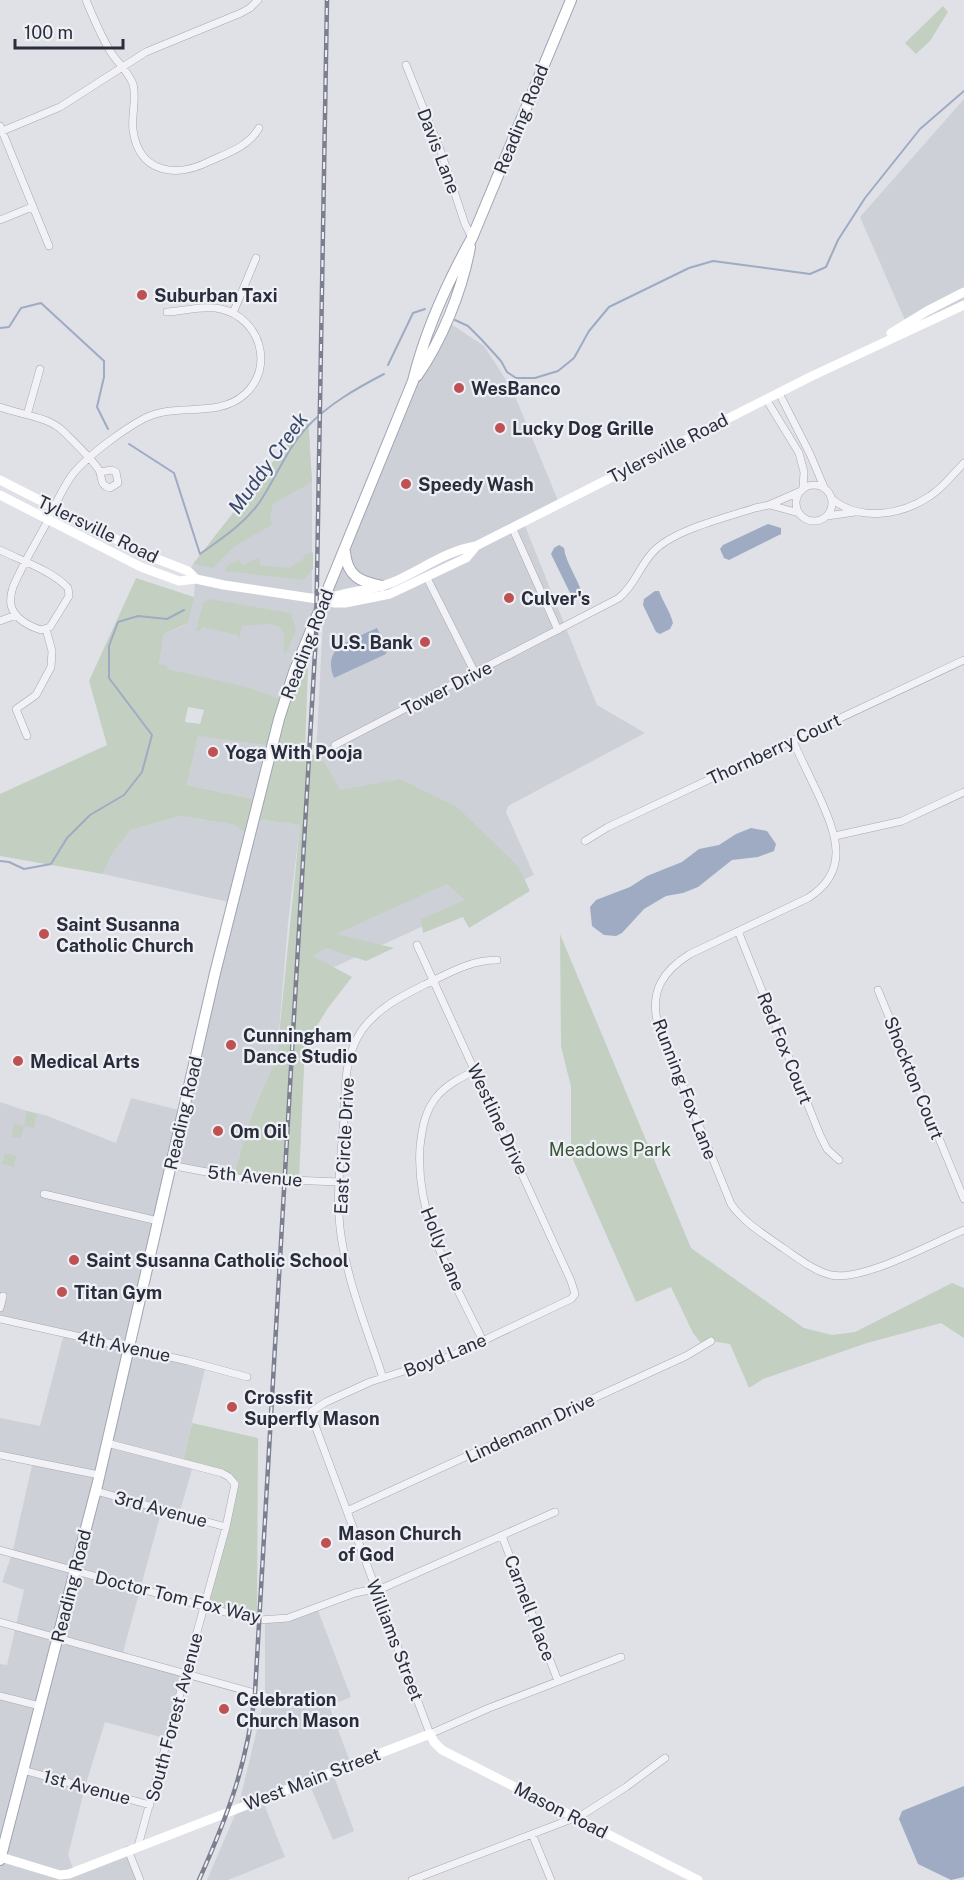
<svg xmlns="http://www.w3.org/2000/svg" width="964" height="1880" viewBox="0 0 964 1880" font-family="'Public Sans',sans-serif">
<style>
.built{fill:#ced0d8}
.green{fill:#c3d0c1;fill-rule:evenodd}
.water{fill:#9eabc3}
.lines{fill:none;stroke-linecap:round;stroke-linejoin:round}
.stream{stroke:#9eabc3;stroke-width:2}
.street-casing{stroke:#a5a8b0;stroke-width:8}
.primary-casing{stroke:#a0a4b1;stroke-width:12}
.street{stroke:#f2f2f6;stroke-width:7}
.secondary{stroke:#fff;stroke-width:9}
.primary{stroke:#fff;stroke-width:10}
.rail-casing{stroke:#7b7f8f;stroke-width:4.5}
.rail{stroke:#eff0f5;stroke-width:2;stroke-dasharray:7;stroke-linecap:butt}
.poi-dot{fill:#be5253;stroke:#eff0f5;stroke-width:2}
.labels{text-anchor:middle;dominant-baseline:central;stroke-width:4.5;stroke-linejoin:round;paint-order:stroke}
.street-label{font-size:18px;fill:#2a2e3c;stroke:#eff0f5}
.poi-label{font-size:18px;font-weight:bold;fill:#2a2e3c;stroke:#eff0f5;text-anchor:start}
.park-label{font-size:18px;fill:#3a5639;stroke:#eff0f5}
.water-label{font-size:20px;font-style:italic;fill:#39486b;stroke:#eff0f5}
</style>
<rect width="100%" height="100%" fill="#dfe1e7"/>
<path class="built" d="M964,99V300L908,327L860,217Z
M442,318L484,346L512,389L559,503L523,521L597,705L645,733L508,806L506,812L534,875L304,981L324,602L285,700L167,669L159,664L164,634L185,625L194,597L195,579L188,571L308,417L312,482V595L324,599L413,381Z
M198,735L272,746L259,800L187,785Z
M181,816L235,825L250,835L254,819L300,825L288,923L277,1056L251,1116L233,1178L171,1165L130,1347L206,1365L182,1463L193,1466L179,1514L162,1509L122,1656L186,1674L168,1739L105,1722L85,1787L68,1855L74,1871L128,1850L140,1880H0V1664L7,1665L24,1590L2,1582L12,1554L33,1461L0,1454V1418L40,1426L64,1334L0,1319V1102L27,1111L45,1115L116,1143L131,1098L183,1111L233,903L103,874L112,854L131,830Z
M317,1608L351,1697L329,1706L351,1764L332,1771L354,1831L333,1840L308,1781L262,1799L285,1857L228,1880H207L238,1808L265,1696V1620Z"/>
<path class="green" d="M943,6L948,12L930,41L916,54L905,43Z
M308,417L312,482L273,504L270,519L273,524L235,546L213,568L193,564Z
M313,552V569L304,580L224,571L228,565L239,560L243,565L260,557V565L289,568L302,560L306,554Z
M136,578L194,597L188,623L164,634L159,664L166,665L168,669L246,687L284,700L299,660L308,668L305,749L325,763L340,790L400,779L457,807L519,867L530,891L469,928L463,917L423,933L421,919L465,900L447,884L336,934L394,948L366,961L326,948L313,956L352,977L328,1008L305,1045L299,1180L233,1178L251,1116L277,1056L300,825L254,819L250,836L235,825L181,816L131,830L112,854L103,874L0,856V794L107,745L89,681ZM188,707L204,710L200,724L185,722ZM198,736L272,746L259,800L187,785Z
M209,599L291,613L296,630L286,654L284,653V634L279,626L268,624L242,626L239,641L238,635L202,627L200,631H196L203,603Z
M560,934L691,1248L804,1328L832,1335L855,1332L952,1283L964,1288V1338L941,1323L867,1343L763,1379L749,1388L730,1344L711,1341L704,1347L693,1333L671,1287L636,1302L571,1155V1087L561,1046Z
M27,1111L37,1114L34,1128L24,1126L21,1138L12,1137L14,1124L24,1126Z
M5,1153L16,1156L14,1167L2,1164Z
M192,1423L258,1438L257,1615L253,1619L205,1607L236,1489L233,1480L182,1464Z"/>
<path class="water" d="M768,524L781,528V534L729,560L724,558L720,549L723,545Z
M559,545L564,548C566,564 578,578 582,594L576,598L572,597L551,554L554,548Z
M655,591H659C663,602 670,611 673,623L670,629L660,634L656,632L643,605L644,599Z
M377,628L387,648L386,654L334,678C321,645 353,640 377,628Z
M751,828L767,831L776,844L774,851L758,857L732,860L698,887L683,893L666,896L644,909L622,933L616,936L604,935L592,926L590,907L596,900L630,887L647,876L682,862L699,849L719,845L736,834Z
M964,1786V1877L951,1880L918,1864L899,1819L902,1811Z"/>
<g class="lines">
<path class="stream" d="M455,320L468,326L481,339L501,361L507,372L516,378H535L558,371L574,358L589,331L609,307L689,268L713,261L810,274L826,267L838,240L865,198L920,129L964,91
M0,328L9,327L21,308L41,303L104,361V377L97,407L108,429
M388,365L413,313L425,309
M129,444L174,473L200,554C221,539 243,525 259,503C276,478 287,448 308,426C329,404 357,388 384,374
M0,861L9,862L24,869L51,864L67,838L90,815L124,795L142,772L152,735L109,678V646L118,622L138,616L167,619L184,610"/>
<defs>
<path id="street" d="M86,0C94,19 101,37 112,54C119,64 129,73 133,84C137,99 131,115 133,130C139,174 177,178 210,161C228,153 249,146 259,128
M406,65L441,152L465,224L472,238
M0,126L49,246
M0,132L60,107L146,52L241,13L250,8L258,0
M0,220L32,207
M233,313L256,258
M779,393L810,454L824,487
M766,399L799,453L804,472L803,488
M0,407C21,415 48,416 64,432C73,441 93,460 99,470C103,478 99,485 110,488L118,483L116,472L112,470L100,472
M27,415L40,369
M796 503a18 18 0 1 1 36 0a18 18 0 1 1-36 0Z
M832,499C860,522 902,515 930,496C943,488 953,474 964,463
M770,505L799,513
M827,516L855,512
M512,527L558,630
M0,550L4,552C23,561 54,572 68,588L69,596L50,627L41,630C29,626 14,618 11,605C10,599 11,593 13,587C22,565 36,543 47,522C55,506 62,488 73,474C87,456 124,429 145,418C176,402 218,419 245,394C275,367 260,318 221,309C205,305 184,311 167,312
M427,578L475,673
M0,621L16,615
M27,736L16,709L36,695L51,667L52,651L46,629
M793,741C801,759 810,777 819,796C836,834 851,871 808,898L690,954C664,970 649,991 658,1024L731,1204C744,1223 765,1235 783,1248C798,1258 814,1271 831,1275C863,1282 932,1243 964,1230
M335,745L619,598C636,583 638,569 652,553C672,530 725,518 755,508L769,505L801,491
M835,836L902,821L964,792
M585,841L608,827L964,660
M738,931L820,1135L827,1149L839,1160
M417,945L571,1281L575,1294L571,1299L451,1356L370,1382L326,1402L312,1411L313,1420L430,1734L489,1708L621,1657
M878,990L964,1199
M476,1070C462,1077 448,1084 438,1095C425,1110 422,1128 420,1147C415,1218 453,1279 483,1341
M170,1165L238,1178L340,1182
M44,1194L158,1221
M0,1308L3,1296
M0,1319L188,1361L247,1377
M383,1378C367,1329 346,1279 340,1228C336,1193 341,1155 344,1119C345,1089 344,1056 362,1030C378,1008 400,997 424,985C447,974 470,960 497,960
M107,1443L222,1473L229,1477L235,1484L226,1527L138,1846
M0,1455L99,1475
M96,1491L226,1527
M347,1511L686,1356L711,1341
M502,1536L558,1681
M0,1550L243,1617L260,1620L288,1618L355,1593L385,1587L555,1512
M0,1622L265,1696
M0,1696L40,1706
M23,1770L150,1805
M532,1834L551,1880
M128,1850L140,1880
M412,1880L582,1815L626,1787L665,1758"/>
<path id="primary" d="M417,376C442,340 462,291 470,247
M345,552C347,576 360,582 382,586
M0,1860L98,1482L215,973L279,719L294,672L413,381C425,331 447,283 472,238L571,0"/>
</defs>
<use href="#street" class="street-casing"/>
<use href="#primary" class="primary-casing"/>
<use href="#street" class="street"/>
<path class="secondary" d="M891,333L927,311L964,292
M0,480L147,555L188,571L196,579
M0,495L141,567L179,581L196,579L224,585L324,600L334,603H345L390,594L466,558L476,546
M324,600C345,591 369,591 391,583C420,571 445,551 476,546L812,376L964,305
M1,1857L60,1875L69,1874L430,1734L434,1742L442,1750L698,1880"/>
<use href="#primary" class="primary"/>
<defs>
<path id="rail" d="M199,1880C228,1815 247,1765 255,1693L316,635L327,0"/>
</defs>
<use href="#rail" class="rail-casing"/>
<use href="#rail" class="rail"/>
</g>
<g class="poi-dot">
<circle cx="142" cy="295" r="6"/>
<circle cx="459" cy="388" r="6"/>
<circle cx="500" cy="428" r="6"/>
<circle cx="406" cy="484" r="6"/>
<circle cx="509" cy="598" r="6"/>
<circle cx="425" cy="642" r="6"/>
<circle cx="213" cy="752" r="6"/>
<circle cx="44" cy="934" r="6"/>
<circle cx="231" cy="1045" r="6"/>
<circle cx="18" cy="1061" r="6"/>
<circle cx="218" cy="1131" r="6"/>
<circle cx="74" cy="1260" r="6"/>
<circle cx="62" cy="1292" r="6"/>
<circle cx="232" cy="1407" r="6"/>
<circle cx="326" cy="1543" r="6"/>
<circle cx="224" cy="1709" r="6"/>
</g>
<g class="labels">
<g class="street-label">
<text transform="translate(521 119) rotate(-68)">Reading Road</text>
<text transform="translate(439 151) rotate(69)">Davis Lane</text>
<text transform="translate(668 448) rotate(-27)">Tylersville Road</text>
<text transform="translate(98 529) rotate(26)">Tylersville Road</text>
<text transform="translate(307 644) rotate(-69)">Reading Road</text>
<text transform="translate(447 688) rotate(-27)">Tower Drive</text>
<text transform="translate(774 749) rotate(-25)">Thornberry Court</text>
<text transform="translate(785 1048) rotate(68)">Red Fox Court</text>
<text transform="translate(914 1078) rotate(68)">Shockton Court</text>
<text transform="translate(685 1089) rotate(69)">Running Fox Lane</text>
<text transform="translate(183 1113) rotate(-77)">Reading Road</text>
<text transform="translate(498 1119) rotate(65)">Westline Drive</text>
<text transform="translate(344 1146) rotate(-87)">East Circle Drive</text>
<text transform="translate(255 1176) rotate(5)">5th Avenue</text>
<text transform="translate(443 1249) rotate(68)">Holly Lane</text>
<text transform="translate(124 1346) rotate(12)">4th Avenue</text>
<text transform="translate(445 1355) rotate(-22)">Boyd Lane</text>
<text transform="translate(530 1428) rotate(-25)">Lindemann Drive</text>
<text transform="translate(161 1509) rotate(15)">3rd Avenue</text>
<text transform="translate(71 1586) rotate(-76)">Reading Road</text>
<text transform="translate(178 1597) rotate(14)">Doctor Tom Fox Way</text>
<text transform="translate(530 1608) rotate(69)">Carnell Place</text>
<text transform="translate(395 1640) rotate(69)">Williams Street</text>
<text transform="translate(174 1717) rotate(-75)">South Forest Avenue</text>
<text transform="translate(312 1779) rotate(-21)">West Main Street</text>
<text transform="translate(87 1787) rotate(15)">1st Avenue</text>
<text transform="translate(561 1810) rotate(27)">Mason Road</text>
</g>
<g class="poi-label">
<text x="154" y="295">Suburban Taxi</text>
<text x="471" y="388">WesBanco</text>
<text x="512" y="428">Lucky Dog Grille</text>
<text x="418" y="484">Speedy Wash</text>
<text x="521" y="598">Culver's</text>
<text x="413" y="642" text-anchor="end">U.S. Bank</text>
<text x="225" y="752">Yoga With Pooja</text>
<text x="56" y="924">Saint Susanna<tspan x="56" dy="21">Catholic Church</tspan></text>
<text x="243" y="1035">Cunningham<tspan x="243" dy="21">Dance Studio</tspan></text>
<text x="30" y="1061">Medical Arts</text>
<text x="230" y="1131">Om Oil</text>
<text x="86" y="1260">Saint Susanna Catholic School</text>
<text x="74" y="1292">Titan Gym</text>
<text x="244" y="1397">Crossfit<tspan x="244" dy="21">Superfly Mason</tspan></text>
<text x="338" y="1533">Mason Church<tspan x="338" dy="21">of God</tspan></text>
<text x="236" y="1699">Celebration<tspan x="236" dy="21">Church Mason</tspan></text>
</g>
<g class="park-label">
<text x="610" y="1149">Meadows Park</text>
</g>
<g class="water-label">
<text transform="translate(268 463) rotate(-54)">Muddy Creek</text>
</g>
</g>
<path d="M15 39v9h108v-9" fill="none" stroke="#2a2e3c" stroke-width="3"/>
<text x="24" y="39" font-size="18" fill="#2a2e3c" stroke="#eff0f5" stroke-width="4.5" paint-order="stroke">100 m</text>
</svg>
